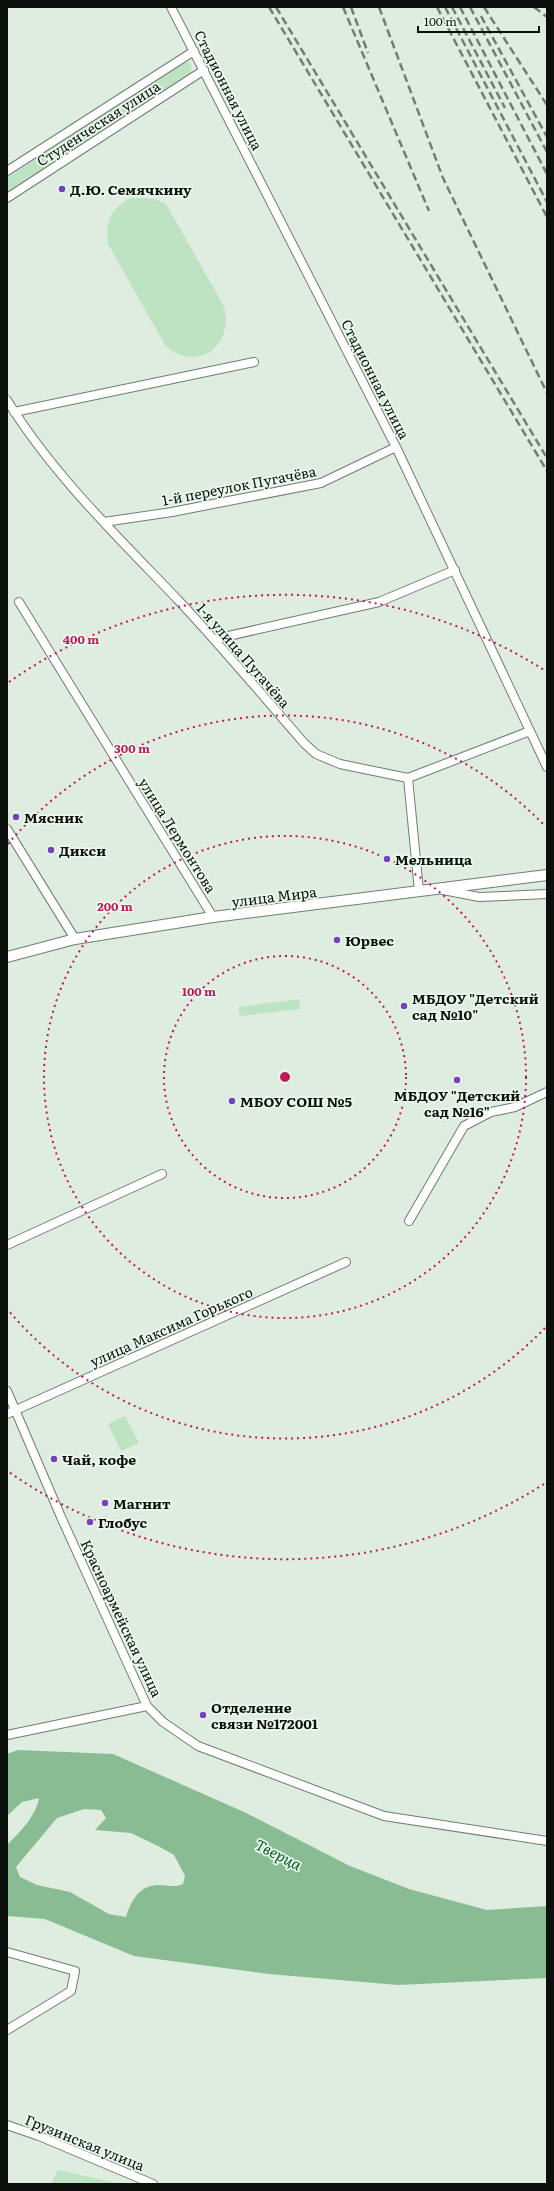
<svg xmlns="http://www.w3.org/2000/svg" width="554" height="2191" viewBox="0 0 554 2191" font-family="Literata,serif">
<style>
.green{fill:#bde3c3}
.water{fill:#89bc92;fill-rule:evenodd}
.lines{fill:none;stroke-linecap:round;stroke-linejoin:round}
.minor-casing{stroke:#707d72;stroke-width:10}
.major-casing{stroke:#707d72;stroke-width:12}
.minor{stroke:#fff;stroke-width:8}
.major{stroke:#fff;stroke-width:10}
.rail{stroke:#737d74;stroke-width:2.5;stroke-dasharray:8 4;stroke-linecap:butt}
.ring{fill:none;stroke:#c2185b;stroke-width:2;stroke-dasharray:2 4}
.poi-dot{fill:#7542b9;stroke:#ebfaed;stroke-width:1.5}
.labels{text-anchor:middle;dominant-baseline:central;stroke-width:3.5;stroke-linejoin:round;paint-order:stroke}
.street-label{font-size:14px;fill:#0b100c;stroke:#ebfaed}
.poi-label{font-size:14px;font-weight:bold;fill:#0b100c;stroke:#ebfaed;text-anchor:start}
.water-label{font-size:15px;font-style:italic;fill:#085b27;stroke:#ebfaed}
.centre{fill:#c2185b;stroke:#ebfaed;stroke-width:2}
.ring-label{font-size:12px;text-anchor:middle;font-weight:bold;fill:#c2185b;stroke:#ebfaed;stroke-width:3.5;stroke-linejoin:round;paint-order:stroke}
</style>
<rect width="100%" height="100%" fill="#deede0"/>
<path class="green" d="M189,62L192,67L190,76L7,195V178L180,63Z
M131,198L155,199L166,204L224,306C235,347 196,374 165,345L108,244C106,220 109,210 131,198Z
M299,999L300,1009L240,1016L238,1007Z
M125,1416L139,1443L121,1451L108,1424Z
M58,2170L121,2184H51Z"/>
<path class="water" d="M18,1750L113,1754L244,1812L350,1866L409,1889L487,1910L547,1906V1978L398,1985L269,1974L134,1956L45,1919L7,1916V1845C20,1832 36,1816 39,1798L22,1802L7,1816V1754ZM84,1809L101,1810L106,1818L95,1830L131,1833L160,1847L174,1855L185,1876L183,1884C173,1888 168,1885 159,1885C139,1885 131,1901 126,1917L109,1914L70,1892L37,1885L20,1877L16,1867L57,1818Z"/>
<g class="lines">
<defs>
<path id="minor" d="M171,7L396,447L547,767
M7,171L194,51
M7,198L204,70
M7,400C53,475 120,539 180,602C223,648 263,696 304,743L316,754L340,764L408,778L530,731
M14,412L254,362
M104,522L172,512L321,483L396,447
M19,602L213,917
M215,639L379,602L455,570
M408,778L419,891
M7,829L75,939
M443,890L479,897L547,894
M409,1221L464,1126L491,1112L515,1107L547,1092
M7,1245L162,1174
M7,1391L61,1517L147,1706L163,1722L198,1746L384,1816L547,1841
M7,1414L346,1262
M7,1735L147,1706
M7,1952L75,1971L71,1991L7,2030
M7,2125L39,2136L153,2184"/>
<path id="major" d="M7,957L75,939L213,917L547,875"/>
</defs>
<use href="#minor" class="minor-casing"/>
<use href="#major" class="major-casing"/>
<use href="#minor" class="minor"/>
<use href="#major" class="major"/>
<path class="rail" d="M269,7L547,471
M276,7L547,458
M343,7L429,211
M351,7L368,53
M379,7L443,178L547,393
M437,7L547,217
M445,7L547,202
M452,7L505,108
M460,7L547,174
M470,7L547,152
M484,7L547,105
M534,7L547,17
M481,16L547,137"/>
</g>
<g class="ring">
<circle cx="285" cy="1077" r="121"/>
<circle cx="285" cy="1077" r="241"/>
<path d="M545 1328A362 362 0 0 1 8 1310M8 844A362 362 0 0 1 545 826"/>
<path d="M544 1484A482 482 0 0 1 9 1472M9 682A482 482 0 0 1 544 670"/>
</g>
<g class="poi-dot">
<circle cx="62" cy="189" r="4"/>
<circle cx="16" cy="817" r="4"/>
<circle cx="51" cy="850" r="4"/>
<circle cx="387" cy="859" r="4"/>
<circle cx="337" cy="940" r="4"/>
<circle cx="404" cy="1006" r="4"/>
<circle cx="457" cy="1080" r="4"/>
<circle cx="232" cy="1101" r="4"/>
<circle cx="54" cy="1459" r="4"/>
<circle cx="105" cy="1503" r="4"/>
<circle cx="90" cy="1522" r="4"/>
<circle cx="203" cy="1715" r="4"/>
</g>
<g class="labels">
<g class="street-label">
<text transform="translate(229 90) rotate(63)">Стадионная улица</text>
<text transform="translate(98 123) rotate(-33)">Студенческая улица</text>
<text transform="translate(376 379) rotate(63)">Стадионная улица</text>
<text transform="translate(239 485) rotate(-11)">1-й переулок Пугачёва</text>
<text transform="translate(244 655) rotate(49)">1-я улица Пугачёва</text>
<text transform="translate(178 835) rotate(58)">улица Лермонтова</text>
<text transform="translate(274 896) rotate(-7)">улица Мира</text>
<text transform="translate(171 1326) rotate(-24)">улица Максима Горького</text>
<text transform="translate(122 1618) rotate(65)">Красноармейская улица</text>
<text transform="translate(85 2142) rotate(22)">Грузинская улица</text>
</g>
<g class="poi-label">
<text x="70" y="189">Д.Ю. Семячкину</text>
<text x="24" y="817">Мясник</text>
<text x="59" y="850">Дикси</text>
<text x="395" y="859">Мельница</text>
<text x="345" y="940">Юрвес</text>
<text x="412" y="998">МБДОУ "Детский<tspan x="412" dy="16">сад №10"</tspan></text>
<text x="457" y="1095" text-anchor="middle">МБДОУ "Детский<tspan x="457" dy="16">сад №16"</tspan></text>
<text x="240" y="1101">МБОУ СОШ №5</text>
<text x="62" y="1459">Чай, кофе</text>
<text x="113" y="1503">Магнит</text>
<text x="98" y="1522">Глобус</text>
<text x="211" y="1707">Отделение<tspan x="211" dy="16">связи №172001</tspan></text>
</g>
<g class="water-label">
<text transform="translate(279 1854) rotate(27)">Тверца</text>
</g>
</g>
<circle cx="285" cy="1077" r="6" class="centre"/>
<g class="ring-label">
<text x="81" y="644">400 m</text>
<text x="132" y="753">300 m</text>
<text x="115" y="911">200 m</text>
<text x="199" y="996">100 m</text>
</g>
<rect width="554" height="2191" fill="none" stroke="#0b100c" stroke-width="16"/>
<path d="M418 26v6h121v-6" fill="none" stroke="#0b100c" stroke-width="2"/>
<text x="424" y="26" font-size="12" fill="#0b100c" stroke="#ebfaed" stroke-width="3" paint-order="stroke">100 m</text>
</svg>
